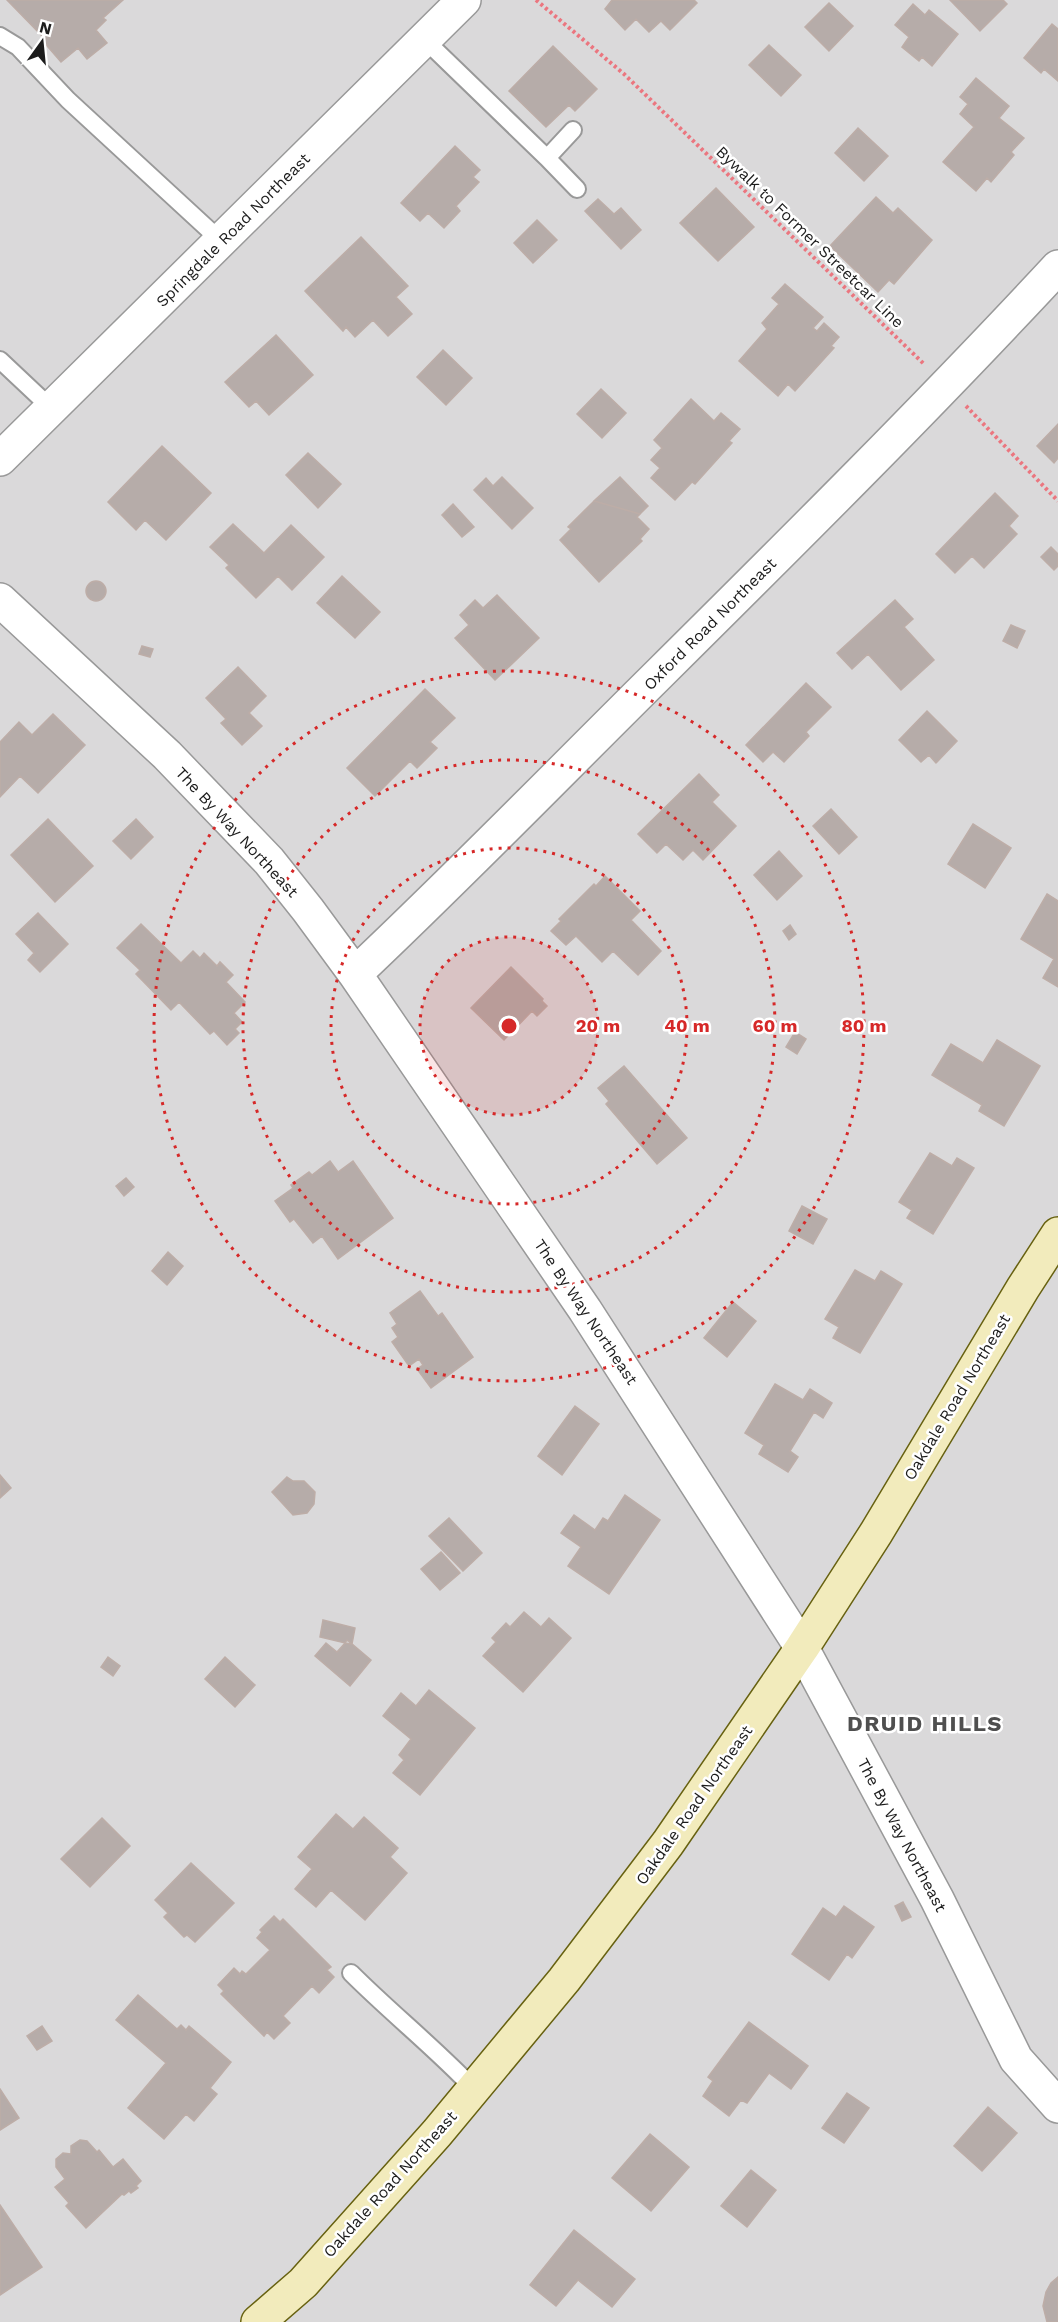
<svg xmlns="http://www.w3.org/2000/svg" width="1058" height="2322" viewBox="0 0 1058 2322" font-family="'Work Sans',sans-serif">
<style>
.residential{fill:#dad9da}
.building{fill:#b6aca9;stroke:#bdada7;stroke-width:1.5}
.lines{fill:none;stroke-linecap:round;stroke-linejoin:round}
.lane-casing{stroke:#999;stroke-width:20}
.street-casing{stroke:#999;stroke-width:36}
.secondary-casing{stroke:#676110;stroke-width:36}
.path{stroke:#eb767f;stroke-width:4;stroke-dasharray:3 3;stroke-linecap:butt}
.lane{stroke:#fff;stroke-width:16}
.street{stroke:#fff;stroke-width:33}
.secondary{stroke:#f2ebbc;stroke-width:33}
.ring{fill:none;stroke:#d62828;stroke-width:3;stroke-dasharray:3 6}
.labels{text-anchor:middle;dominant-baseline:central;stroke-width:5;stroke-linejoin:round;paint-order:stroke}
.street-label{font-size:16px;fill:#1c1c1c;stroke:#fff}
.district-label{font-size:22px;font-weight:bold;letter-spacing:1.5px;fill:#4f4f4f;stroke:#fff}
.centre{fill:#d62828;stroke:#fff;stroke-width:3}
.ring-label{font-size:18px;text-anchor:middle;font-weight:bold;fill:#d62828;stroke:#fff;stroke-width:5;stroke-linejoin:round;paint-order:stroke}
</style>
<rect width="100%" height="100%" fill="#ede8e3"/>
<path class="residential" d="M0,0H1058V2322H0Z"/>
<path class="building" d="M7,0H123L103,18L106,20L96,30L107,43L87,59L78,48L61,62L42,40L44,38Z
M612,0H694L697,3L670,30L661,21L649,32L636,19L625,30L605,9Z
M950,0H1003L1007,4L980,31Z
M829,3L853,26L829,51L805,27Z
M913,4L925,15L929,10L958,34L932,66L922,57L919,61L902,47L909,37L895,25Z
M1052,24L1058,29V81L1044,69L1041,73L1024,58Z
M769,45L801,75L781,96L749,65Z
M553,46L597,89L575,111L569,105L546,127L509,91Z
M976,78L1009,106L999,118L1024,138L1011,152L1014,155L991,182L987,178L976,191L943,162L974,127L960,114L968,104L960,97Z
M858,128L888,156L864,181L835,153Z
M455,146L480,170L473,177L479,182L456,206L460,211L444,228L428,213L420,221L401,203Z
M716,188L754,227L718,261L680,223Z
M876,197L893,213L898,208L932,240L894,284L889,280L878,292L830,246Z
M598,199L614,214L621,208L641,230L621,249L585,211Z
M537,220L557,240L533,263L514,243Z
M361,237L408,286L396,297L412,314L388,336L373,320L355,337L346,327L343,331L305,291Z
M785,284L823,317L813,328L817,331L824,323L839,337L831,346L834,348L795,391L788,384L778,396L739,361L767,329L762,323L779,304L772,298Z
M276,335L313,375L269,415L256,401L249,407L225,382Z
M443,350L472,378L446,405L417,377Z
M601,389L626,413L602,438L577,414Z
M691,399L714,421L721,413L740,429L729,441L732,443L695,484L692,482L675,500L651,478L660,468L651,460L662,448L654,440Z
M1058,424V458L1054,463L1037,446Z
M162,446L211,493L166,540L145,520L136,530L108,502Z
M308,453L341,484L318,508L286,475Z
M502,477L533,508L512,529L474,490L486,478L493,486Z
M620,477L648,506L640,514L594,501Z
M995,493L1018,516L1009,526L1017,534L984,568L972,556L955,573L936,554Z
M594,501L640,514L637,517L649,529L640,539L642,541L599,582L560,540L571,529L568,527Z
M453,504L474,527L462,537L442,515Z
M233,524L264,553L291,525L324,557L292,590L278,576L256,598L226,568L229,565L210,547Z
M1051,547L1058,554V566L1054,570L1041,557Z
M342,576L380,612L355,638L317,603Z
M86 591a10 10 0 1 1 20 0a10 10 0 1 1-20 0Z
M497,595L539,638L495,680L455,638L469,625L460,615L475,600L483,608Z
M895,600L913,619L904,627L934,660L901,690L868,654L852,669L837,653Z
M1011,625L1025,631L1017,648L1003,641Z
M142,646L153,649L150,657L139,654Z
M238,667L266,696L249,713L262,726L242,745L221,723L226,719L206,698Z
M806,683L831,707L806,732L809,736L784,762L773,752L763,762L746,745Z
M425,689L455,718L430,742L437,748L417,768L410,761L375,796L347,768Z
M927,711L957,741L936,763L929,755L921,762L899,740Z
M53,714L85,745L38,793L20,776L0,797V742L19,722L32,735Z
M699,774L719,795L712,802L736,826L703,860L693,850L683,860L666,844L657,853L638,834Z
M831,809L857,837L839,854L813,826Z
M48,819L93,866L55,902L11,855Z
M136,819L153,837L131,859L113,841Z
M973,824L1011,848L985,888L948,864Z
M779,851L802,876L777,900L754,875Z
M605,876L640,911L631,920L661,951L638,975L613,951L602,962L576,936L566,945L551,931L561,921L559,919L594,884L596,886Z
M1047,894L1058,901V987L1043,978L1054,959L1021,939Z
M38,913L68,944L40,972L28,960L34,953L16,934Z
M141,924L181,963L193,951L200,958L204,953L217,966L220,962L233,975L226,982L245,1002L234,1013L242,1022L235,1029L239,1033L227,1045L214,1031L210,1034L179,1002L171,1010L136,974L140,970L117,948Z
M790,925L796,934L789,940L783,931Z
M511,967L543,999L542,1001L547,1006L537,1016L532,1011L504,1040L471,1008Z
M795,1032L806,1039L797,1054L786,1047Z
M997,1040L1040,1066L1004,1126L979,1111L982,1105L932,1075L951,1044L983,1063Z
M624,1066L687,1138L657,1164L606,1104L609,1101L598,1088Z
M930,1153L952,1166L957,1158L974,1168L933,1234L907,1218L912,1210L899,1202Z
M330,1161L338,1172L353,1161L393,1218L338,1259L322,1236L313,1243L294,1219L290,1222L275,1201L293,1188L291,1185L309,1172L312,1175Z
M126,1178L134,1187L124,1196L116,1186Z
M802,1206L827,1219L813,1244L789,1231Z
M168,1252L183,1266L167,1285L152,1271Z
M855,1270L875,1281L881,1271L902,1284L860,1353L833,1338L839,1327L825,1319Z
M420,1291L438,1316L442,1313L473,1357L431,1388L417,1369L423,1365L419,1359L409,1366L392,1342L398,1337L392,1328L397,1324L390,1313Z
M733,1302L756,1321L727,1357L704,1338Z
M775,1384L803,1400L810,1389L832,1403L823,1418L814,1412L790,1451L798,1457L788,1472L759,1454L764,1445L745,1433Z
M575,1406L599,1424L562,1475L538,1456Z
M0,1475L11,1488L0,1498Z
M287,1477L293,1481H304L315,1492L314,1504L307,1513L293,1515L272,1492Z
M625,1495L660,1520L609,1594L568,1566L581,1547L561,1533L574,1515L595,1530L603,1518L608,1521Z
M449,1518L482,1553L463,1571L429,1536Z
M441,1552L460,1573L440,1590L421,1569Z
M524,1612L541,1627L549,1618L571,1638L523,1692L483,1656L496,1642L492,1638L506,1623L510,1627Z
M323,1620L355,1628L352,1644L347,1640L345,1643L320,1637Z
M326,1643L337,1652L345,1643L352,1644L371,1660L350,1686L315,1656Z
M108,1657L120,1666L113,1676L101,1667Z
M225,1657L255,1685L235,1707L205,1679Z
M429,1690L475,1728L420,1795L393,1773L404,1760L399,1755L411,1739L383,1716L401,1693L416,1706Z
M336,1814L353,1829L364,1817L398,1848L390,1857L407,1873L365,1920L331,1890L316,1907L295,1889L312,1869L298,1857Z
M102,1818L130,1846L90,1887L61,1859Z
M191,1863L234,1903L195,1942L187,1935L184,1937L164,1917L168,1913L155,1900Z
M903,1902L911,1917L902,1921L895,1906Z
M844,1906L874,1927L852,1958L847,1954L829,1980L792,1954L823,1908L836,1917Z
M274,1916L280,1922L283,1919L331,1967L327,1970L334,1977L319,1993L312,1986L283,2016L290,2023L274,2039L267,2032L264,2036L221,1994L224,1991L218,1985L234,1968L240,1974L242,1971L246,1974L270,1950L257,1938L262,1932L260,1930Z
M138,1995L177,2029L181,2025L186,2030L189,2026L231,2062L210,2088L217,2094L194,2121L186,2114L164,2139L128,2108L166,2063L116,2020Z
M749,2022L808,2066L791,2089L769,2073L747,2103L741,2100L729,2116L703,2096L713,2081L708,2077Z
M42,2026L52,2041L37,2050L27,2036Z
M0,2089L19,2118L0,2130Z
M847,2093L869,2108L844,2143L822,2128Z
M988,2107L1017,2133L982,2171L954,2146Z
M650,2134L689,2167L651,2211L612,2178Z
M80,2140L87,2141L97,2152L99,2150L113,2167L123,2159L141,2181L136,2186L138,2188L131,2193L129,2191L124,2195L122,2194L86,2228L66,2206L69,2203L55,2187L65,2179L56,2167V2159L63,2153L71,2154V2146Z
M751,2170L776,2190L747,2227L721,2206Z
M0,2205L42,2267L0,2295Z
M574,2230L635,2279L612,2307L578,2280L556,2306L530,2285Z
M1058,2277V2322H1047L1043,2306L1046,2292L1051,2283Z"/>
<g class="lines">
<defs>
<path id="lane" d="M0,36L18,47L68,100L221,241
M425,40L547,158L573,130
M547,158L577,189
M0,360L51,408
M351,1973C391,2013 435,2048 474,2089"/>
<path id="street" d="M0,459L464,0
M0,600L167,755L269,861L308,910L355,974L585,1310L802,1648L937,1899L1016,2059L1058,2106
M355,974C458,877 557,775 658,675C793,541 928,407 1058,267"/>
<path id="secondary" d="M258,2322L303,2283L437,2133L564,1980L668,1843L802,1648L876,1533L1023,1288L1058,1234"/>
</defs>
<use href="#lane" class="lane-casing"/>
<use href="#street" class="street-casing"/>
<use href="#secondary" class="secondary-casing"/>
<path class="path" d="M536,0L624,74L925,365
M966,406L1058,501"/>
<use href="#lane" class="lane"/>
<use href="#street" class="street"/>
<use href="#secondary" class="secondary"/>
</g>
<circle cx="509" cy="1026" r="89" fill="#d62828" fill-opacity=".12"/>
<g class="ring">
<circle cx="509" cy="1026" r="89"/>
<circle cx="509" cy="1026" r="178"/>
<circle cx="509" cy="1026" r="266"/>
<circle cx="509" cy="1026" r="355"/>
</g>
<g class="labels">
<g class="street-label">
<text transform="translate(233 230) rotate(-45)">Springdale Road Northeast</text>
<text transform="translate(810 237) rotate(44)">Bywalk to Former Streetcar Line</text>
<text transform="translate(710 624) rotate(-45)">Oxford Road Northeast</text>
<text transform="translate(237 832) rotate(47)">The By Way Northeast</text>
<text transform="translate(586 1312) rotate(56)">The By Way Northeast</text>
<text transform="translate(957 1397) rotate(-59)">Oakdale Road Northeast</text>
<text transform="translate(694 1805) rotate(-55)">Oakdale Road Northeast</text>
<text transform="translate(902 1835) rotate(62)">The By Way Northeast</text>
<text transform="translate(390 2184) rotate(-48)">Oakdale Road Northeast</text>
</g>
<g class="district-label">
<text x="925" y="1723">DRUID HILLS</text>
</g>
</g>
<circle cx="509" cy="1026" r="9" class="centre"/>
<g class="ring-label">
<text x="598" y="1032">20 m</text>
<text x="687" y="1032">40 m</text>
<text x="775" y="1032">60 m</text>
<text x="864" y="1032">80 m</text>
</g>
<g transform="translate(42 42) rotate(15)" stroke="#ffffff" stroke-width="4.5" paint-order="stroke">
<path d="M0-4.5L10 22L0 15L-10 22Z" fill="#1c1c1c"/>
<text y="-9" font-size="16" font-weight="bold" text-anchor="middle" fill="#1c1c1c">N</text>
</g>
</svg>
